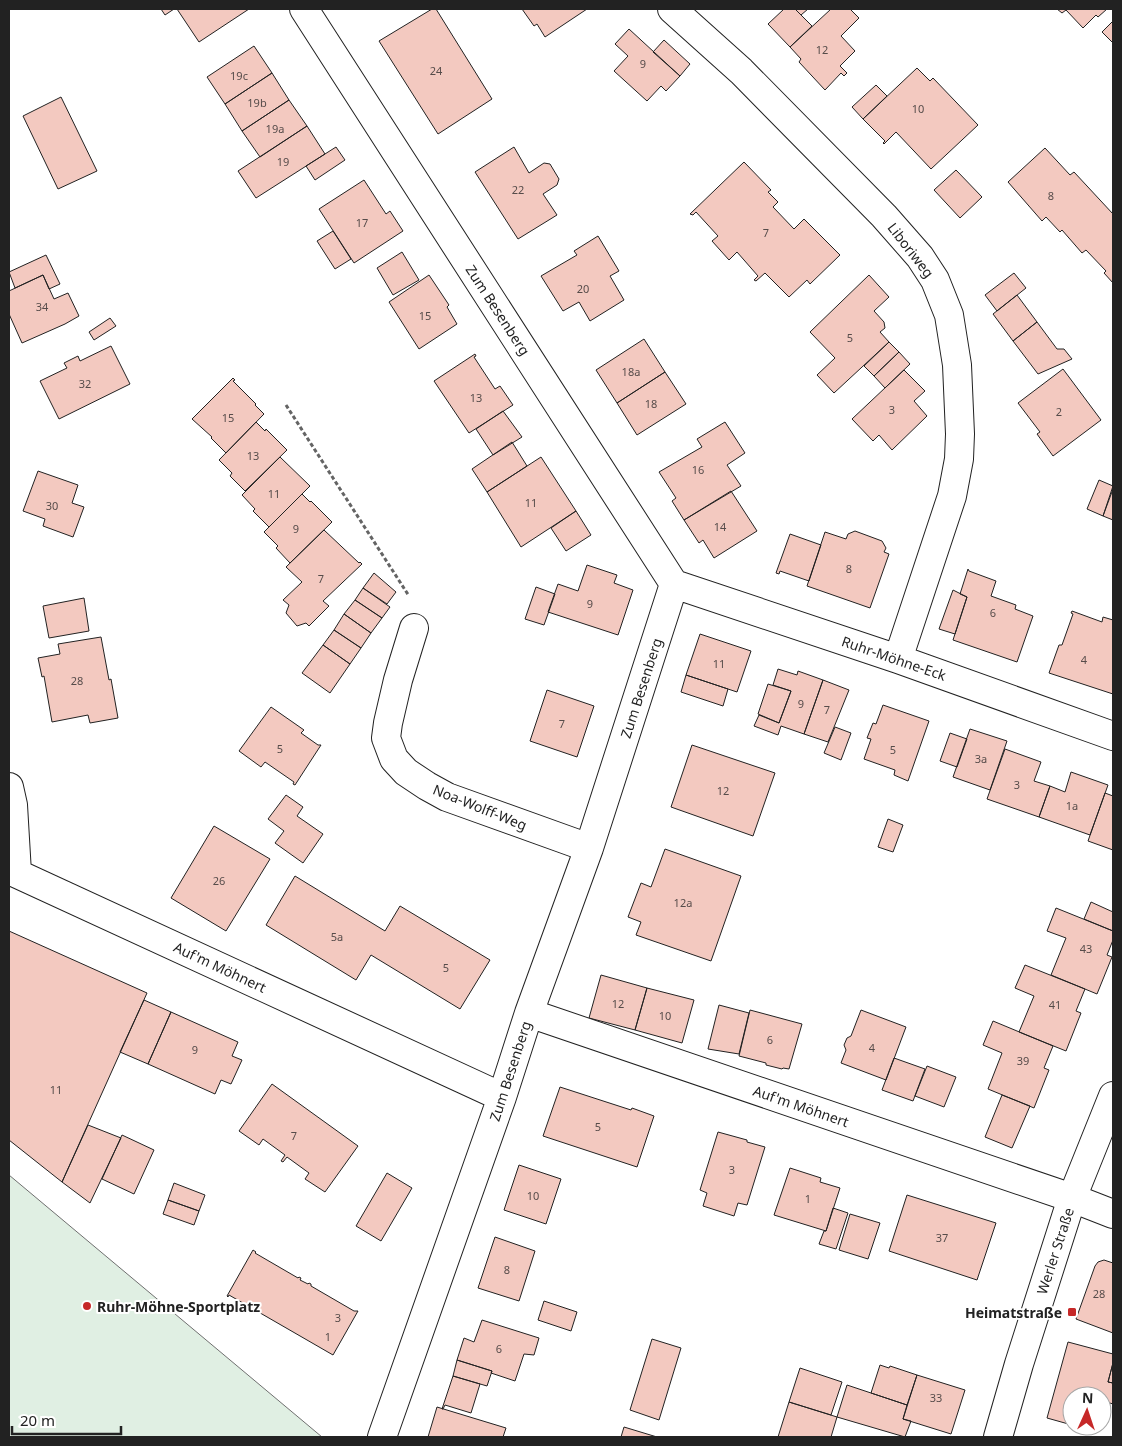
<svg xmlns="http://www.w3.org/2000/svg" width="1122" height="1446" viewBox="0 0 1122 1446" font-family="'Noto Sans',sans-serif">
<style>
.green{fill:#e0efe3;stroke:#6f6f6f}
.building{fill:#f3c9c0;stroke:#222}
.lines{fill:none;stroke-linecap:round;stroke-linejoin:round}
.minor-casing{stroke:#222;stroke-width:30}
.secondary-casing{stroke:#222;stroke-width:30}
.path{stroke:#646464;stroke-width:3;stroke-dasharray:4 2.5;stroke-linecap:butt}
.minor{stroke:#fff;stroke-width:28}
.secondary{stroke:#fff;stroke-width:28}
.poi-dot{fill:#c62828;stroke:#fff;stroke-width:2}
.labels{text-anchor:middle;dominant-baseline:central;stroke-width:4;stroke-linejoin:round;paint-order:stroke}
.number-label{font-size:11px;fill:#564c4a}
.street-label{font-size:14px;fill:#222;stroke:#fff}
.poi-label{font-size:14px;font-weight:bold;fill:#222;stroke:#fff;text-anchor:start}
</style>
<rect width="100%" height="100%" fill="#fff"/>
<path class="green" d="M9,1175L322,1437H9Z"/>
<path class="building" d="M161,9H174L165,15Z
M177,9H249L199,42Z
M432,9H436L492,99L438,134L379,41Z
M522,9H587L545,37L537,24L534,26Z
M784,9H795L812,26L790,47L768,24Z
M795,9H808L801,15Z
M831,9H850L859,18L841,36L855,51L840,66L847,73L844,76L841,73L825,90L799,62L801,59L790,47Z
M1057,9H1107L1098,17L1096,15L1083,28L1066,10L1062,13Z
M1113,21V41L1112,42L1102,32Z
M629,29L680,76L666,91L661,86L647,101L614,71L628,56L615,44Z
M664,40L690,64L680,76L653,52Z
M254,46L272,73L225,104L207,77Z
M917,68L930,81L933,78L978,125L931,169L896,132L884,144L883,143L885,141L863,119Z
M272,73L289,100L242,131L225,104Z
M876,85L887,96L863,119L852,107Z
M61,97L97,171L58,189L23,116Z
M289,100L307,126L260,157L242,131Z
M307,126L325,154L256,198L238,171Z
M336,147L345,160L315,180L306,166Z
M514,147L529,173L544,163L550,164L559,179L557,185L543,194L557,215L518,239L475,172Z
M1045,148L1070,175L1074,172L1113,214V283L1104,273L1106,271L1086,250L1082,253L1062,230L1060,232L1046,217L1042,221L1008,182Z
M744,162L771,190L768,192L778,202L773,207L794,229L804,219L840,255L810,284L807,280L789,297L765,273L756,281L754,280L758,276L737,252L729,260L712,241L718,236L696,212L693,215L690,214Z
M956,170L982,197L960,218L934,190Z
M364,180L386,214L390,211L403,231L354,263L319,209Z
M333,231L351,259L335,269L317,241Z
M598,236L619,271L610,276L624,300L590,321L579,302L563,311L541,276L577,255L574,251Z
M402,252L419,280L393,295L377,268Z
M46,255L60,284L49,289L43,275L15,288L9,272Z
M1014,273L1026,288L997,311L985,295Z
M43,275L54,299L68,293L79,316L65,324L22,343L9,314V291Z
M429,275L449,305L447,307L457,324L419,349L389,302Z
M869,275L889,297L874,311L884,322L885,328L880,332L889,342L834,393L817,375L835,358L810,332Z
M1017,295L1037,322L1013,341L993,314Z
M110,318L116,326L94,340L89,332Z
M1037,322L1057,349H1064L1072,359L1038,374L1013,341Z
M644,339L665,372L617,403L596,370Z
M889,342L899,352L874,376L864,366Z
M111,346L130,384L59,419L40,381L67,368L64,363L78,356L80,361Z
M899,352L910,364L885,388L874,376Z
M475,354L476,356L474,357L495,389L500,386L513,405L469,433L434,381Z
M1063,369L1101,420L1053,456L1037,434L1040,432L1018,403Z
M904,370L925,391L914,401L927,416L892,450L879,435L873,441L852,419Z
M665,372L686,404L637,435L617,403Z
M233,378L235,380L233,381L256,404L255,405L264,414L226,453L211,438L212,437L192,419Z
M503,411L522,437L493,455L476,429Z
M256,422L265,431L266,429L287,450L245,491L230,476L232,473L219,460Z
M725,422L745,453L727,465L741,486L684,520L672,501L676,498L659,472L702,447L697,439Z
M512,442L527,466L487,492L472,469Z
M280,457L310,486L269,527L253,511L255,509L242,495Z
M541,457L576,511L521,547L487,492Z
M38,471L78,485L72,503L84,507L73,537L43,526L45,519L23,511Z
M1099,480L1113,486L1103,516L1087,509Z
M1113,489V520L1103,516Z
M731,491L757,531L714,558L703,540L699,543L684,520Z
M302,494L310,502L311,501L332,522L290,563L276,548L278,546L264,532Z
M576,511L591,535L566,551L551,528Z
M324,530L359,563L360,562L362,564L323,601L329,606L309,626L306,623L297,626L286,613L289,605L283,600L302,582L286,567Z
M855,531L882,541L886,548L884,552L889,554L870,608L807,586L825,532L846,539L848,534Z
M790,534L821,545L809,581L780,571L779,574L776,573Z
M587,565L617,575L614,583L633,590L618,635L548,612L558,584L578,591Z
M968,569L969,571L996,581L991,596L1016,605L1015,609L1033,616L1017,662L953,640L967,597L960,594Z
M374,573L396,592L387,604L363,588Z
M536,587L555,594L544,625L525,619Z
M363,588L390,607L382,618L355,600Z
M953,590L967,597L955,634L939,629Z
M84,598L89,631L49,638L43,606Z
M355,600L382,618L371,633L344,614Z
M1072,611L1102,622L1103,617L1113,620V694L1049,673L1059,645H1062L1073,614L1071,613Z
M344,614L371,633L361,648L334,630Z
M334,630L361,648L350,664L323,645Z
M700,634L751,651L737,692L686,675Z
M101,637L109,680L111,679L118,718L90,723L88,715L52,722L44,676L42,677L38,658L60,654L58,644Z
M323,645L350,664L330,693L302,673Z
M778,669L797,675L798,671L823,680L804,734L781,726L778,735L754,726L759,715L779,723L791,691L773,685Z
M686,675L728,689L723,706L681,692Z
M823,680L849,690L828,742L804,734Z
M768,684L791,691L779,723L758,714Z
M547,690L594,706L577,757L530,741Z
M883,705L929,721L908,781L894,775L895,770L864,759L871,739L867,738L873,723L876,724Z
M271,707L304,730L301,733L318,745H321L295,785L293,784L294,782L265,762L261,767L239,751Z
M835,727L851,733L841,760L824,753Z
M970,729L1007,741L990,790L953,777Z
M950,733L967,739L957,767L940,761Z
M692,745L775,773L753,836L671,807Z
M1005,749L1041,762L1034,781L1050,786L1039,817L987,799Z
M1071,772L1108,785L1090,835L1039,817L1050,786L1065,792Z
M1105,793L1113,796V850L1088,841Z
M286,795L303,807L297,816L323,834L303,863L275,843L284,831L268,819Z
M888,819L903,825L893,852L878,847Z
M214,826L270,859L226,931L171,898Z
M665,849L741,876L711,961L636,935L641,922L628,917L641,883L651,887Z
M295,876L385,931L400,906L490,960L460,1009L371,955L356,980L266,925Z
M1091,902L1113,912V931L1084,919Z
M1056,908L1113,931V940L1107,955L1112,957L1097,994L1051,975L1066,938L1047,931Z
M9,931L147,993L62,1182L9,1140Z
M1025,965L1085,989L1076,1011L1081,1013L1066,1051L1019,1032L1034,996L1015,988Z
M601,975L647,988L635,1030L589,1018Z
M647,988L694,1000L682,1043L635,1030Z
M144,1000L171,1012L148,1064L120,1052Z
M719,1005L749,1013L739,1054L708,1049Z
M750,1010L802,1024L789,1069L783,1068L782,1069L766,1065V1063L739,1056Z
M861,1010L906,1027L886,1080L841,1063L846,1050L844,1045L847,1038L851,1036Z
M171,1012L238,1042L232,1056L242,1060L231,1084L221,1080L215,1094L148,1064Z
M993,1021L1053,1046L1044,1068L1049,1070L1034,1108L988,1089L1002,1053L983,1045Z
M894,1058L925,1069L913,1101L882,1090Z
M927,1066L956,1077L944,1107L915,1096Z
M272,1084L358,1146L325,1192L305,1179L309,1173L287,1157L283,1162L281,1161L285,1155L263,1139L259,1145L239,1131Z
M560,1087L631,1110L632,1108L654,1116L637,1167L543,1136Z
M1002,1095L1030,1106L1012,1148L985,1137Z
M88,1125L121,1138L90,1203L62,1182Z
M718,1132L747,1140V1142L765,1147L747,1205L738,1203L734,1216L703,1206L707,1193L700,1190Z
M122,1135L154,1150L134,1194L102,1179Z
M519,1165L561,1179L546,1224L504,1210Z
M790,1168L821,1178L820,1182L840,1188L826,1231L774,1215Z
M387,1173L412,1188L381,1241L356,1226Z
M174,1183L205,1195L199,1211L168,1200Z
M907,1195L996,1223L977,1280L889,1251Z
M168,1200L199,1211L194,1225L163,1214Z
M833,1208L848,1213L836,1249L819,1244L824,1231H826Z
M850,1214L880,1223L868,1259L839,1250Z
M495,1237L535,1251L519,1301L478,1288Z
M253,1250L256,1252L255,1253L298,1278L299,1277L301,1278L300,1280L308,1284L309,1283L311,1284V1286L354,1311H358L333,1355L229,1295L228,1297L227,1296Z
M1104,1260L1113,1263V1333L1076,1319L1095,1266L1098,1262Z
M544,1301L577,1312L571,1331L538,1320Z
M482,1320L539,1338L534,1355L524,1354L515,1381L491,1373L492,1371L457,1360L464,1338L474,1342Z
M652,1339L681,1348L659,1420L630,1410Z
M1068,1342L1113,1354V1363L1108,1382L1113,1383V1404L1103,1401L1102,1405V1396H1072V1425L1047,1418Z
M457,1360L492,1371L487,1386L453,1376Z
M1113,1363V1383L1108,1382Z
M880,1365L889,1368L890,1366L917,1375L907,1405L871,1393Z
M800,1368L842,1382L831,1415L789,1402Z
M917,1375L965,1390L951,1434L903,1419Z
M453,1376L480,1384L471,1413L445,1405L443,1409H442Z
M847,1385L907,1405L903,1419L911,1421L905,1437L837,1417Z
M789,1402L837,1417L831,1437H778Z
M437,1407L506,1428L503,1437H428Z
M1078,1426H1096L1095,1430Z
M624,1427L657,1437H621Z"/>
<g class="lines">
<defs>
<path id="minor" d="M304,9L674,584
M672,9L741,71L884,216L920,257L935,280L949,315L957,365L960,434L959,459L952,496L898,659
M674,584L898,659L1113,736
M414,628L398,680L388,723L386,738L394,759L406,772L427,786L447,797L589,848
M9,787L13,805L17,873
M9,870L502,1097
M529,1013L1072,1198L1113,1214
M382,1437L502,1097L529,1013L589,848L674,584"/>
<path id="secondary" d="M998,1437L1019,1364L1072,1198L1113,1096"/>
</defs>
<use href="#minor" class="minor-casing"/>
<use href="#secondary" class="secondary-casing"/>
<path class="path" d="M286,405L409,596"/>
<use href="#minor" class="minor"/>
<use href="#secondary" class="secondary"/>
</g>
<g class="poi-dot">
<circle cx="87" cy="1306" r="5"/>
<rect x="1067" y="1307" width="10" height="10" rx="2.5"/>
</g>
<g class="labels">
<g class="number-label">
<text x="822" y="49">12</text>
<text x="643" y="63">9</text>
<text x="436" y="70">24</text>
<text x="239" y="75">19c</text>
<text x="257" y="102">19b</text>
<text x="918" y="108">10</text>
<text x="275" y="128">19a</text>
<text x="283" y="161">19</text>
<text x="518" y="189">22</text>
<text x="1051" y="195">8</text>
<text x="362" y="222">17</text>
<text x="766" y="232">7</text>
<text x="583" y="288">20</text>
<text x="42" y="306">34</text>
<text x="425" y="315">15</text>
<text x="850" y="337">5</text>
<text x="631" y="371">18a</text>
<text x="85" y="383">32</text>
<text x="476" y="397">13</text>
<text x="651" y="403">18</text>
<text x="892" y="409">3</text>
<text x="1059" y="411">2</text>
<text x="228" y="417">15</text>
<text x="253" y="455">13</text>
<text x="698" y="469">16</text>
<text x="274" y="493">11</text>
<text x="531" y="502">11</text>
<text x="52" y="505">30</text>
<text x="720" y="526">14</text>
<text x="296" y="528">9</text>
<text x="849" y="568">8</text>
<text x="321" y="578">7</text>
<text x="590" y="603">9</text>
<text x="993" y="612">6</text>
<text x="1084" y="659">4</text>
<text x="719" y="663">11</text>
<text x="77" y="680">28</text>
<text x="801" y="703">9</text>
<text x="827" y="709">7</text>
<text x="562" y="723">7</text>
<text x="280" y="748">5</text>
<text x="893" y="749">5</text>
<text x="981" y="758">3a</text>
<text x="1017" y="784">3</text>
<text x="723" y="790">12</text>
<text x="1072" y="805">1a</text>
<text x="219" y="880">26</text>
<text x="683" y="902">12a</text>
<text x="337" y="936">5a</text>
<text x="1086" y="948">43</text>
<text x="446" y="967">5</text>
<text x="618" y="1003">12</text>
<text x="1055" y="1004">41</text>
<text x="665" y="1015">10</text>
<text x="770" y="1039">6</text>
<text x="872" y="1047">4</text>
<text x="195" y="1049">9</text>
<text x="1023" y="1060">39</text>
<text x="56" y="1089">11</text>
<text x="598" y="1126">5</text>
<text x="294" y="1135">7</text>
<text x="732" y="1169">3</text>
<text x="533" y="1195">10</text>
<text x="808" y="1198">1</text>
<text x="942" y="1237">37</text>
<text x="507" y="1269">8</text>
<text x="1099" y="1293">28</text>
<text x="338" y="1317">3</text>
<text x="328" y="1336">1</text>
<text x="499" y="1348">6</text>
<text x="936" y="1397">33</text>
</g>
<g class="street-label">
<text transform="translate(911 250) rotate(52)">Liboriweg</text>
<text transform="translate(498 310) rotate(57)">Zum Besenberg</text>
<text transform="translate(894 658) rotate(19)">Ruhr-Möhne-Eck</text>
<text transform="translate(641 688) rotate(-72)">Zum Besenberg</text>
<text transform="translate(480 807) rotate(22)">Noa-Wolff-Weg</text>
<text transform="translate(220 967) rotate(25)">Auf'm Möhnert</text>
<text transform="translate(510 1071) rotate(-72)">Zum Besenberg</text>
<text transform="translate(801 1106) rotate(19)">Auf'm Möhnert</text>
<text transform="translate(1055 1251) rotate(-72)">Werler Straße</text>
</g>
<g class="poi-label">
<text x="97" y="1306">Ruhr-Möhne-Sportplatz</text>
<text x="1062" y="1312" text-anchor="end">Heimatstraße</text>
</g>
</g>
<rect width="1122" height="1446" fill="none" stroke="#222222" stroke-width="20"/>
<g transform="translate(1087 1411) rotate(3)"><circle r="24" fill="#ffffff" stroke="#a7a7a7"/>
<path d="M0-4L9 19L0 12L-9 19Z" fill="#c62828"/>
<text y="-8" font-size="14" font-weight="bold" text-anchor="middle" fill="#222222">N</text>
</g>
<path d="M12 1426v8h109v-8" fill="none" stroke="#222222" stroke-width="2.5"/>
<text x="20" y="1426" font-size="15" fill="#222222" stroke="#ffffff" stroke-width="4" paint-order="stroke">20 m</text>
</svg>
